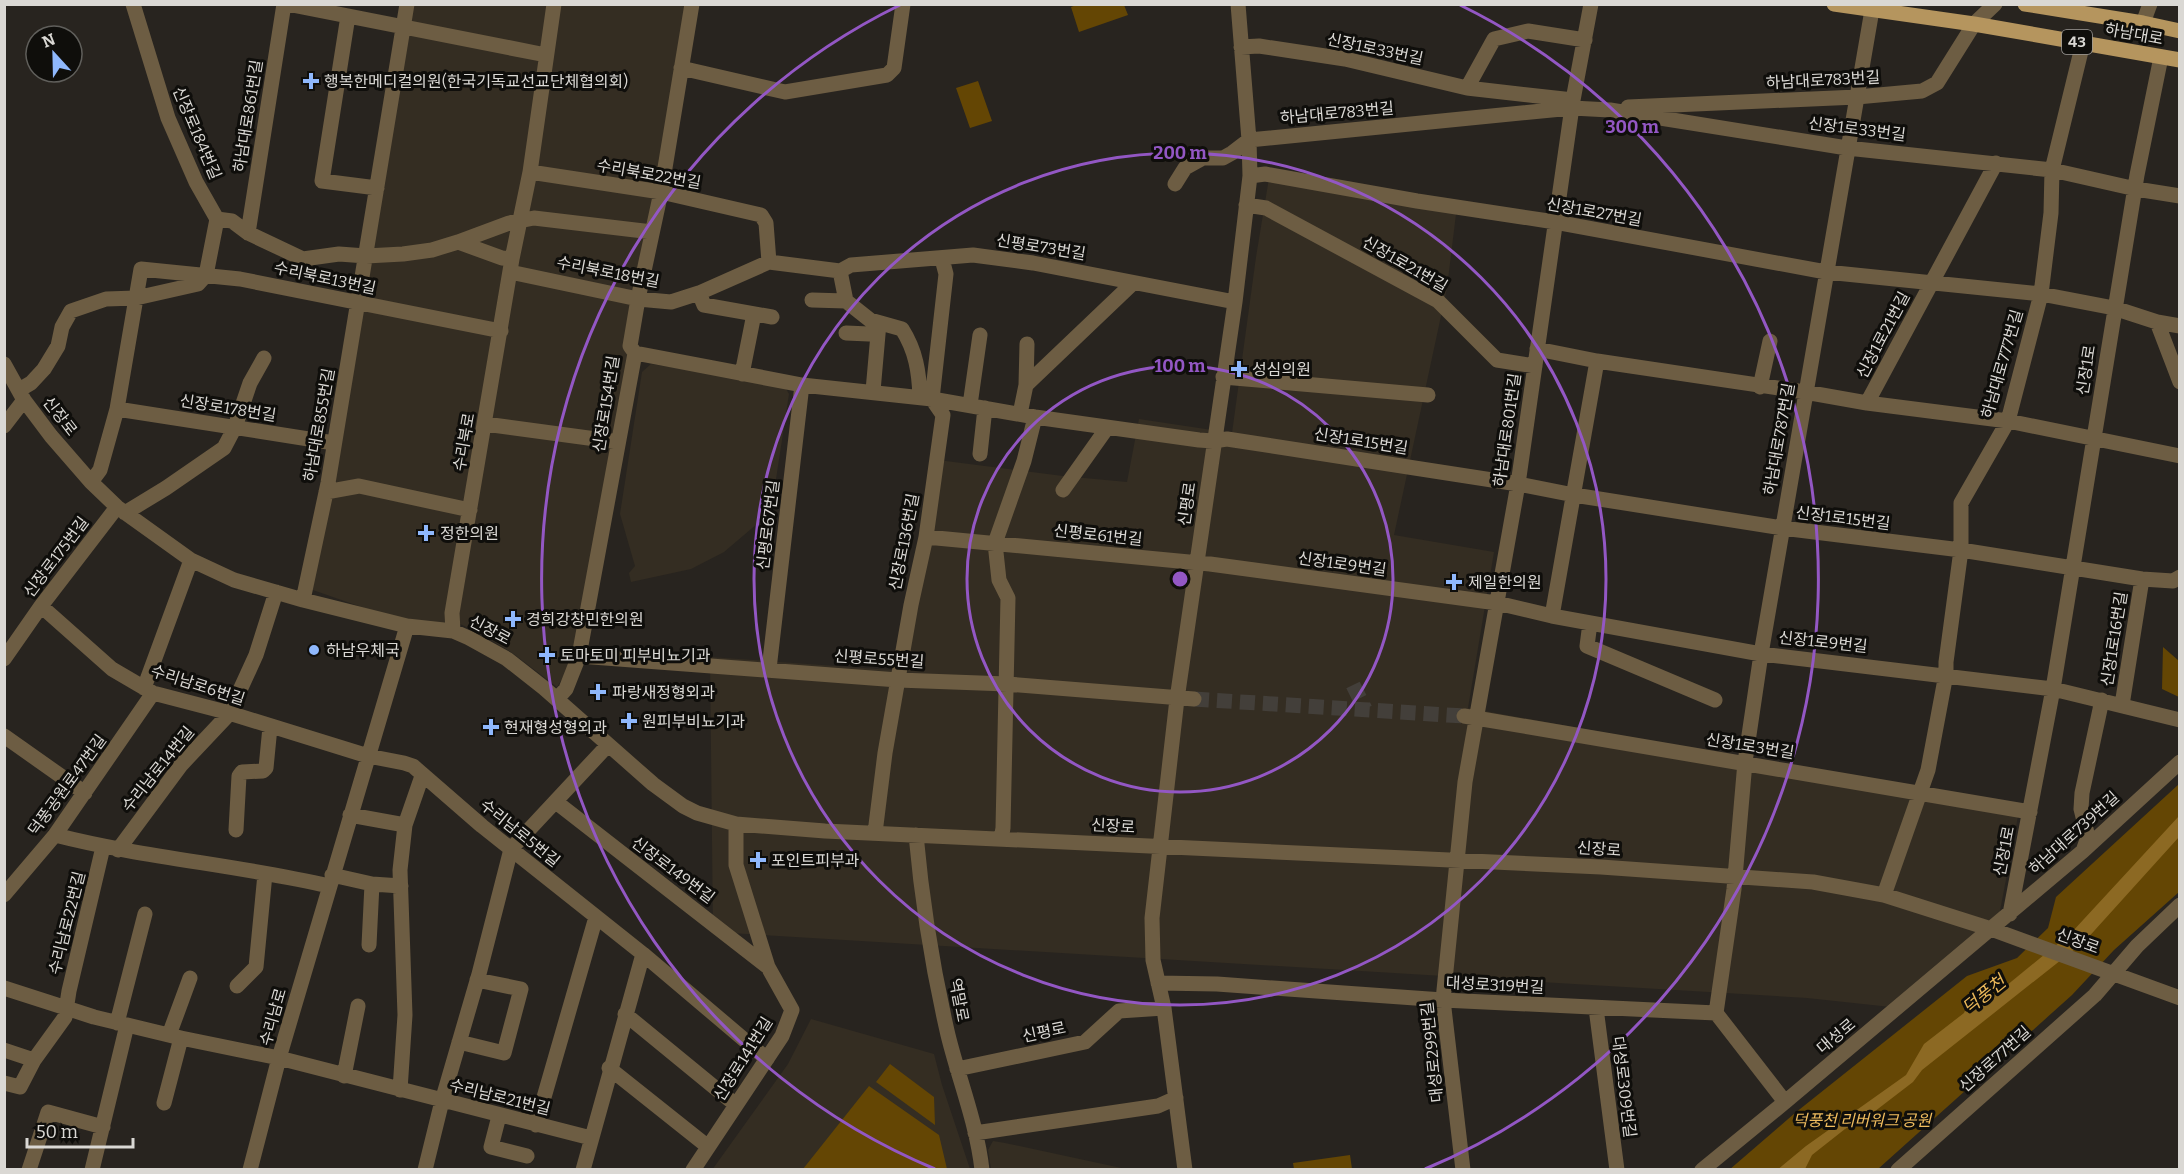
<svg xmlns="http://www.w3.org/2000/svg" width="2184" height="1174" viewBox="0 0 2184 1174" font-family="Bitter,'Noto Sans KR',serif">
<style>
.built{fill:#342d22}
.green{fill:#644604}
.water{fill:#8c6923}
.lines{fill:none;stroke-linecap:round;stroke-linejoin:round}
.minor-tunnel{stroke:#433f3a;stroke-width:15;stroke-dasharray:15 8;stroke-linecap:butt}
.minor{stroke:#6d5d43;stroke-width:15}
.major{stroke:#b5955e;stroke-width:15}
.ring{fill:none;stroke:#9357c4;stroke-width:3}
.poi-dot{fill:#8fb8fd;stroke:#0f0e0b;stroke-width:2}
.labels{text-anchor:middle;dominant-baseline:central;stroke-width:6;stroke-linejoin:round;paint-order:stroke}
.shield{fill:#0f0e0b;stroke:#9d9b98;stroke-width:1.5}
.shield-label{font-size:15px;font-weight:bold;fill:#dad8d4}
.street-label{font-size:16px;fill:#dad8d4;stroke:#0f0e0b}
.poi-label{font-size:16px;fill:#dad8d4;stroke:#0f0e0b;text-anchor:start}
.park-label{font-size:16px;font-style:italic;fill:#f1bd5f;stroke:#0f0e0b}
.water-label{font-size:18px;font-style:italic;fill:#ebb859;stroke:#0f0e0b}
.centre{fill:#9357c4;stroke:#0f0e0b;stroke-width:3}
.ring-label{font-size:18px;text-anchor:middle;font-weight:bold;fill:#9357c4;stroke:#0f0e0b;stroke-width:6;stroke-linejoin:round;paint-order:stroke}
</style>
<rect width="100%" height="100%" fill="#28241f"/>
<path class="built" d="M410,5H690L577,655L557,687L511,652L483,635L458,623H407L310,589Z
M1269,178L1457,206L1447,288L1394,535L1494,552L1468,708L2011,806L2018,816L1996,932L1900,1008L1807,998L713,932L710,657L906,671L938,460L1063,476L1127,482L1139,419L1232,433L1256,257Z
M651,364L784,385L789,394L771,512L724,552L691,569L631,582L629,573L635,566L620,514L642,372Z
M811,1019L934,1054L942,1085L970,1169L712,1170L788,1064Z
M993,1141L1005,1143L1126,1169H991L988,1150Z"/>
<path class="green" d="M1079,4L1124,5L1128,15L1079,32L1071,7Z
M978,81L992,121L970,128L956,88Z
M2163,647L2179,661V697L2162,689Z
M2179,784V892L2114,950L2072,995L1878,1169L1729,1170L1795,1113L1967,976L2017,958L2048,928L2056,897Z
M890,1064L934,1097L935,1125L876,1082Z
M869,1086L939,1135L947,1169H803Z
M1350,1155L1352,1169H1294L1293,1163Z"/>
<path class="water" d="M2179,816V837L2085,941L1922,1070L1913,1082L1870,1115L1845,1129L1812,1155L1805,1169L1777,1170L1806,1146L1906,1075L1924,1044L1964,1013L1970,999L1976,996L1995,995L2072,932Z"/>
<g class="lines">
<path class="minor-tunnel" d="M1353,685L1365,709
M1194,699L1464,716"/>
<path class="minor" d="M287,4L546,55
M348,16L322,181L377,188
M2143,23L2150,4
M1241,47L1259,46L1345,59L1467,88L1573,100
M681,68L785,92L887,75L894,68L903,4
M1467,88L1494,39L1528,31L1585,40
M1628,107L1857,97L1922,91L1937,83L1974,24L1995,4
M530,172L661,192L761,215L766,223L769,262L840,271L851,265L973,255L1033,263L1235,302
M1250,176L1265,174L1417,201L1555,222L1826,272L2041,294L2114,308L2157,322L2180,326
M1175,184L1185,168L1203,158H1223L1232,153L1249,140L1572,108L1610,110L1847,148L2052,170L2136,189L2180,196
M1246,205L1266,208L1438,301L1497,360L1535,366
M217,219L232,221L248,233L303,259L339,254L366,256L403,254L432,250L458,242L502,258L512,259
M248,233L284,4
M458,242L509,223L534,218L652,232
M510,272L638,299L671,302L699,293L769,262
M699,293L704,305L772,317
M812,300L846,301L840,271
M846,301L870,320L902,329C916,351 919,372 920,397
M2157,322L2180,382
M846,333L869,334L879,323L873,391
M1537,349L1597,361L1805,392L1867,403L2008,421L2180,456
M635,353L802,385L932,399L1035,417L1199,440L1213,441L1227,439L1518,484L1574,495L1782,528L1961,550L2142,579L2173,581L2180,577
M4,364L24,400L51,436L91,482L117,507L191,560L234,580L303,600L407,626L453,631L469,638L507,659L544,688L653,784L683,806L697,813L736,824L825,831L1601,867L1813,882L1884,895L1991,929L2180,998
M742,374L754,314
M1223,377L1428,395
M1026,385L1027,344
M1760,387L1770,341
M19,390L31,383L44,369L58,346L62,327L71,311L106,299L136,298L198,284L206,275L217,219L196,182L168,118L133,4
M1867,403L1996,163
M970,405L980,335
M117,409L334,443
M1020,414L1026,385L1133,283
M485,424L618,442
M4,426L24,400
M980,454L985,408
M91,482L100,470L117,409L141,269L240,279L501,331
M1063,490L1107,428
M326,492L359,486L470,510
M125,513L166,488L224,448L235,427L250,383L264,358
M926,537L1210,564L1497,603L1552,616L1761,654L2053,689L2180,720
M303,600L328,483L407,4
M41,606L112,669L153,693L226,712L368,756L404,763L413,766L482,826L643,954L767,1059
M1552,616L1597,361
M1590,623L1587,646L1715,700
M453,631L452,613L512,259L530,172L554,4
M579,656L898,680L1007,684L1194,699
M4,659L41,606L117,507
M769,669L802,385
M144,688L191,560
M557,699L566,689L579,656L635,353L630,346L638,299L661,192L692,4
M2122,705L2142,579
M1464,716L2030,812
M4,736L85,793
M556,802L768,967
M350,815L405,825
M236,830L239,776L242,772L263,771L266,768L270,727
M875,833L885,753L911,605L926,537L943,415L932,399L946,274L942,259
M55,835C145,858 239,865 329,886
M916,835C922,902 933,970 948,1035C959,1080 977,1124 982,1170
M1001,839L1003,828L1008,598L999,580L995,543L1024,461L1035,417
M118,850L181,765L229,714L256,655L276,592
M2083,851L2088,837L2081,809L2082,793L2102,700
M332,875L372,884L401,886
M4,895L55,835L153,693
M1884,895L1928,770L1946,674V662L1961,550V503L2008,421L2041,294L2051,213L2052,170L2083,43
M2010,914L2053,689L2137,175L2161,57
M369,945L372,884
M1158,983L1217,984L1443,1000L1716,1013L1785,1102
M237,986L256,967L265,874
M4,988L94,1017L181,1038L279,1058L591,1138
M1596,1008L1617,1170
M1716,1013L1734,889L1745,762L1761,654L1872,10
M625,1014L736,1105
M117,1023L145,914
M169,1035L190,978
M459,1042L504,1053L521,989L477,980
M4,1050L34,1060
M609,1068L707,1146
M957,1069L1085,1042L1119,1011L1164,1008
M344,1076L358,1006
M4,1083L20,1087L34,1060L65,1017L69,991L103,847
M400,1090L405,1015L400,870L405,825L422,776
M164,1103L181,1038
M499,1116L491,1147L527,1156
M536,1125L596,917
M975,1133L1158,1106L1176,1098
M29,1170L48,1112L103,1127
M92,1170L127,1025
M250,1170L279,1058L407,626
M425,1170L442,1101L479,974L511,849L608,745
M583,1170L643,954
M693,1170L782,1036L792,1010L768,967L736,865V824
M1185,1170L1164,1008L1153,960L1152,918L1177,699L1235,302L1250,176L1249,140L1238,4
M1463,1170L1443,1000L1465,782L1518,484L1573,100L1591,4
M1702,1170L1785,1102L2083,851L2180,762
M1898,1170L2095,995L2137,946L2180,905"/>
<path class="major" d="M1834,4L1974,24L2180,60
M2025,4L2143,23L2180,31"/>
</g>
<g class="ring">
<circle cx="1180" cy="579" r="213"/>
<circle cx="1180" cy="579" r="426"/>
<path d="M935 1169A639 639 0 0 1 900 5M1460 5A639 639 0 0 1 1425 1169"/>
</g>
<g class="poi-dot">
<path d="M308 72h6v6h6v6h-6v6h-6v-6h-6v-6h6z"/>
<path d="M1236 360h6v6h6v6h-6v6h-6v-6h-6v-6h6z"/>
<path d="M423 524h6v6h6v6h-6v6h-6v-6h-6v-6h6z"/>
<path d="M1451 573h6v6h6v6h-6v6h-6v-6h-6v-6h6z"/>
<path d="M510 610h6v6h6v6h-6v6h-6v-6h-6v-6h6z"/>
<circle cx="314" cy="650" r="6"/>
<path d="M544 646h6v6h6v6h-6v6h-6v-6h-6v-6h6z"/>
<path d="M595 683h6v6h6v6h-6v6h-6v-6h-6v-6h6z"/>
<path d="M626 712h6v6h6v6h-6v6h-6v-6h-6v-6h6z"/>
<path d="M488 718h6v6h6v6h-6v6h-6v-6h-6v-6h6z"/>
<path d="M755 851h6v6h6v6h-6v6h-6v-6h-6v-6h6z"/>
</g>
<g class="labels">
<rect class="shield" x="2062" y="30" width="30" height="24" rx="4.5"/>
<g class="shield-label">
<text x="2077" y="42">43</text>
</g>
<g class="street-label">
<text transform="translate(2134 34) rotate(10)">하남대로</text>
<text transform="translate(1375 49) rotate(12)">신장1로33번길</text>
<text transform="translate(1823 80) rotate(-3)">하남대로783번길</text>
<text transform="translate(1337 113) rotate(-5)">하남대로783번길</text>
<text transform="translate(248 116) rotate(-81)">하남대로861번길</text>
<text transform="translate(1857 129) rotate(7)">신장1로33번길</text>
<text transform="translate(197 133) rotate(67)">신장로184번길</text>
<text transform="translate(649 174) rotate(10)">수리북로22번길</text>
<text transform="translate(1594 212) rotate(10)">신장1로27번길</text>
<text transform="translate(1041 247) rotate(9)">신평로73번길</text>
<text transform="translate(1405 264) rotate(30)">신장1로21번길</text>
<text transform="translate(608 272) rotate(11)">수리북로18번길</text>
<text transform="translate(325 278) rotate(12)">수리북로13번길</text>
<text transform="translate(1883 335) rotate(-62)">신장1로21번길</text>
<text transform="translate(2002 364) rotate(-74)">하남대로777번길</text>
<text transform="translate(2086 370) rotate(-81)">신장1로</text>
<text transform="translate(606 404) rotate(-81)">신장로154번길</text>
<text transform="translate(228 408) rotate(9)">신장로178번길</text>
<text transform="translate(60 416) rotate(52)">신장로</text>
<text transform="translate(319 425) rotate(-80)">하남대로855번길</text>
<text transform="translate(1507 430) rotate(-82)">하남대로801번길</text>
<text transform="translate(1779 439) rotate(-80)">하남대로787번길</text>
<text transform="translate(1361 441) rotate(9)">신장1로15번길</text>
<text transform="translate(464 442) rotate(-80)">수리북로</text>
<text transform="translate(1187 504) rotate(-82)">신평로</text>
<text transform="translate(1843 518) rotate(7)">신장1로15번길</text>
<text transform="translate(768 525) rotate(-83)">신평로67번길</text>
<text transform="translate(1098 535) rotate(6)">신평로61번길</text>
<text transform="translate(904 542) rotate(-79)">신장로136번길</text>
<text transform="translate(56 557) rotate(-53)">신장로175번길</text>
<text transform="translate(1342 564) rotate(8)">신장1로9번길</text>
<text transform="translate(490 630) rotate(28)">신장로</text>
<text transform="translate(2114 639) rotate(-81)">신장1로16번길</text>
<text transform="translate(1823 642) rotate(6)">신장1로9번길</text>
<text transform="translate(879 659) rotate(4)">신평로55번길</text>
<text transform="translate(198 685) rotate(18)">수리남로6번길</text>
<text transform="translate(1750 746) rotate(9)">신장1로3번길</text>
<text transform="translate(158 769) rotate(-51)">수리남로14번길</text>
<text transform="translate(67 785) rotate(-54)">덕풍공원로47번길</text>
<text transform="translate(1113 826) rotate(3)">신장로</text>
<text transform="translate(520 833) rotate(39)">수리남로5번길</text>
<text transform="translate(2074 833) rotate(-42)">하남대로739번길</text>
<text transform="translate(1599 849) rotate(4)">신장로</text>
<text transform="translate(2004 851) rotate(-79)">신장1로</text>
<text transform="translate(673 870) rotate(37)">신장로149번길</text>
<text transform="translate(67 923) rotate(-76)">수리남로22번길</text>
<text transform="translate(2078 941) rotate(20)">신장로</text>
<text transform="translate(1495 985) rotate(3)">대성로319번길</text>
<text transform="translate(959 1000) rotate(79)">역말로</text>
<text transform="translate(273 1017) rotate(-74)">수리남로</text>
<text transform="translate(1044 1032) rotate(-12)">신평로</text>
<text transform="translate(1836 1036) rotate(-40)">대성로</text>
<text transform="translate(1432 1052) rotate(-96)">대성로299번길</text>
<text transform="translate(743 1059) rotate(-58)">신장로141번길</text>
<text transform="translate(1995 1059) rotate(-42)">신장로77번길</text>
<text transform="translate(1624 1087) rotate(83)">대성로309번길</text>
<text transform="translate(500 1097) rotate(14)">수리남로21번길</text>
</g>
<g class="poi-label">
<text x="324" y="81">행복한메디컬의원(한국기독교선교단체협의회)</text>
<text x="1252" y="369">성심의원</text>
<text x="440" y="533">정한의원</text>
<text x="1468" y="582">제일한의원</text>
<text x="526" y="619">경희강창민한의원</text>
<text x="326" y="650">하남우체국</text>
<text x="560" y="655">토마토미 피부비뇨기과</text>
<text x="612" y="692">파랑새정형외과</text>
<text x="642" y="721">원피부비뇨기과</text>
<text x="504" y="727">현재형성형외과</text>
<text x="771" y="860">포인트피부과</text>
</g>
<g class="park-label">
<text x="1862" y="1120">덕풍천 리버워크 공원</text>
</g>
<g class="water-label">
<text transform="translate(1984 995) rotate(-39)">덕풍천</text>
</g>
</g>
<circle cx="1180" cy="579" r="9" class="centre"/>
<g class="ring-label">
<text x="1632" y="133">300 m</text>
<text x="1180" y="159">200 m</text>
<text x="1180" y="372">100 m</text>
</g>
<rect width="2184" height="1174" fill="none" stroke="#dad8d4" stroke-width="12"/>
<g transform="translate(54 54) rotate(338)"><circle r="28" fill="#0f0e0b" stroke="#605f5b" stroke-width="1.5"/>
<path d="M0-4.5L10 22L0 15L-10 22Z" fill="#8fb8fd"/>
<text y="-9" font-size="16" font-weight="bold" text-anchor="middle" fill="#dad8d4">N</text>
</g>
<path d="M27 1138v9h106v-9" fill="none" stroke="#dad8d4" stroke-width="3"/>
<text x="36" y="1138" font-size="18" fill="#dad8d4" stroke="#0f0e0b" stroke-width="4.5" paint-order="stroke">50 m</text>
</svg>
